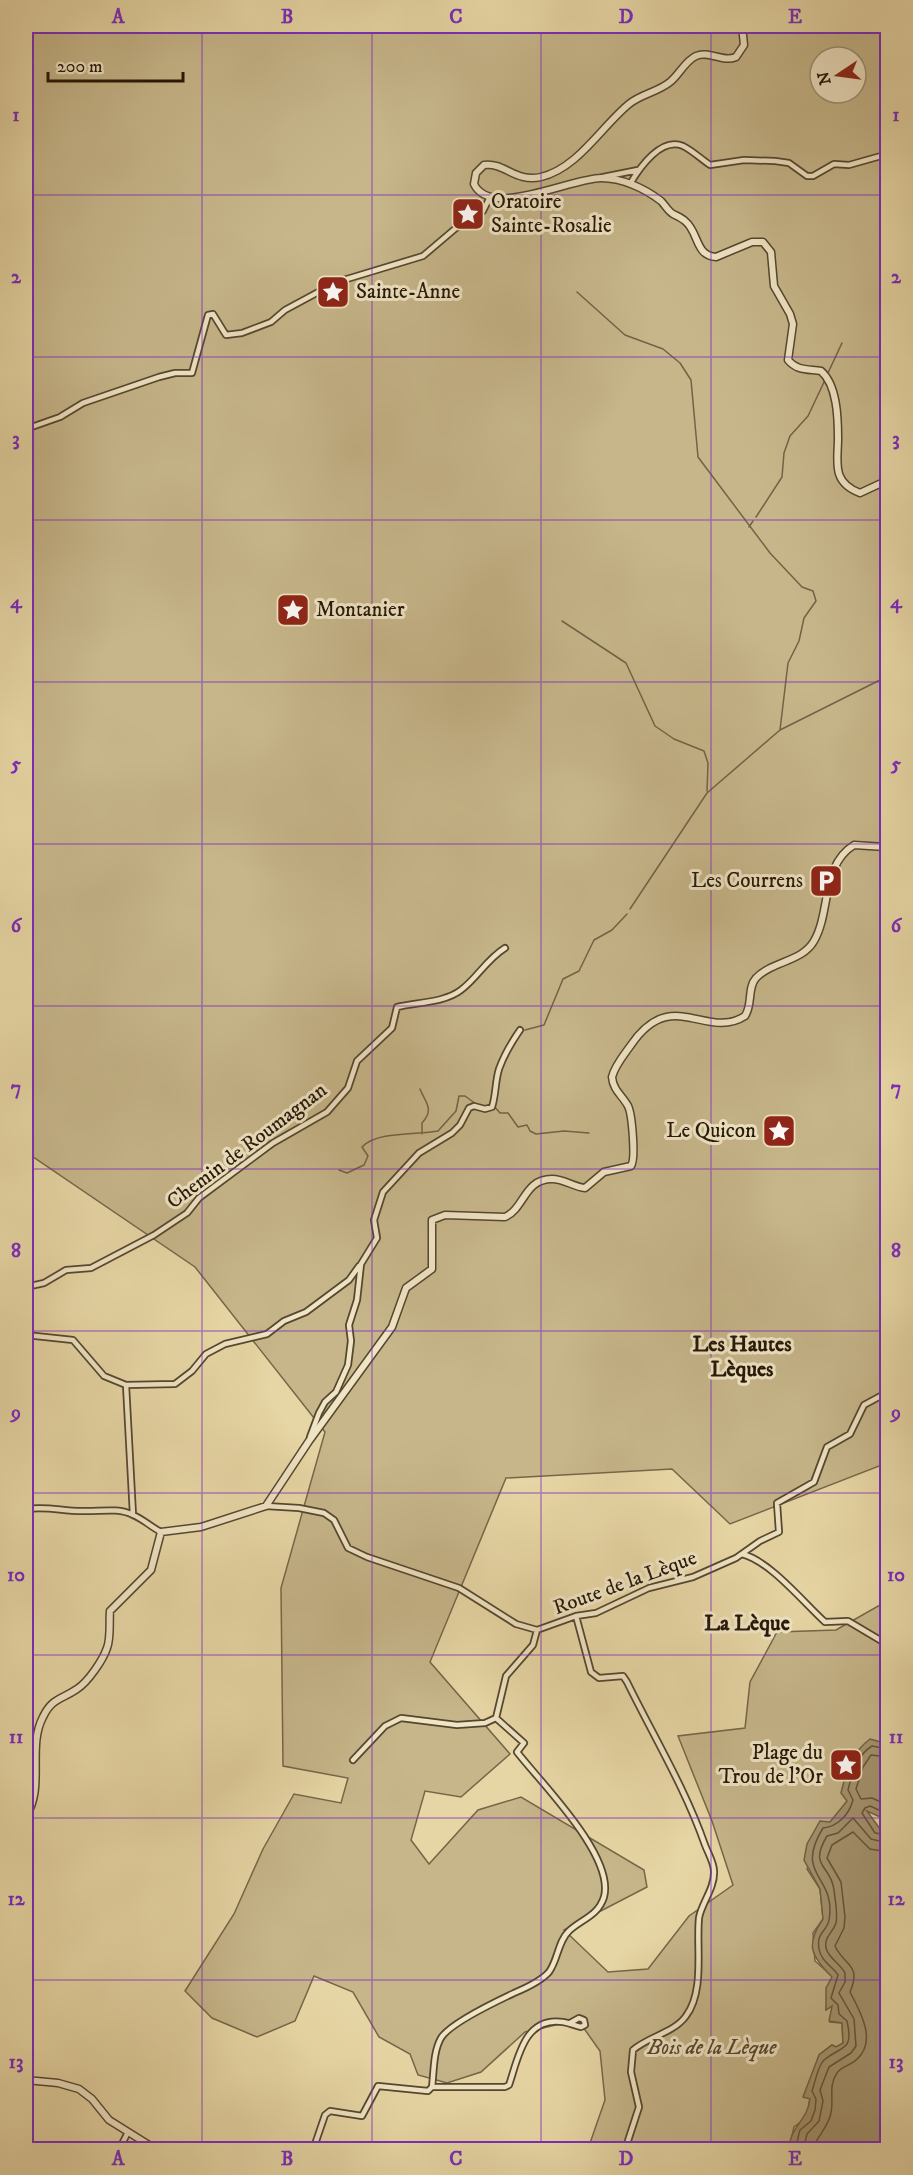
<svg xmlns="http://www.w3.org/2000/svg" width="913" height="2175" viewBox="0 0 913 2175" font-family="'IM FELL DW Pica',serif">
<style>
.green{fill:#c6b68a;stroke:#756649;stroke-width:1.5;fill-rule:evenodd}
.water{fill:#a59570;stroke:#716346;stroke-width:1.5}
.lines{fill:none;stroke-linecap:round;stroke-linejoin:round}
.shore{stroke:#64563c;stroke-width:1.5}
.stream{stroke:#716346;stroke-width:1.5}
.minor-casing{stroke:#55472f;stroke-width:8}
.tertiary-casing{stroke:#55472f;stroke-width:9}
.minor{stroke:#efe4c4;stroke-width:4.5}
.tertiary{stroke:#efe4c4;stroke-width:6}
.grid{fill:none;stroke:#7b2cbf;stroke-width:1.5;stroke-opacity:0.55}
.labels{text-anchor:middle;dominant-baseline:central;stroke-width:6;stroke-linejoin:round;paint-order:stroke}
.poi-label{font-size:21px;fill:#241708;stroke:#efe4c4;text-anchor:start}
.street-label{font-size:21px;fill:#241708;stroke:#efe4c4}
.park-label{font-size:21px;font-style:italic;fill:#55472f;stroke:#efe4c4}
.neighbourhood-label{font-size:22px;font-weight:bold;fill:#241708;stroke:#efe4c4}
.neatline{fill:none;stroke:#7b2cbf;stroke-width:2}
.grid-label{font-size:20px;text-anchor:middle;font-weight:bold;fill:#7b2cbf}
</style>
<rect width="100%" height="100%" fill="#e7d6a5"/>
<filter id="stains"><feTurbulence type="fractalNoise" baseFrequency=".00333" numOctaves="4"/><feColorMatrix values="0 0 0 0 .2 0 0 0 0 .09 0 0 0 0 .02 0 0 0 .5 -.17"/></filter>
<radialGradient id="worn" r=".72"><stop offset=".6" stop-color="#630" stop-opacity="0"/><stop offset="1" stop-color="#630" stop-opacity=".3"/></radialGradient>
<path class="green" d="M26,26H887V1466L884,1464L730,1524L672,1469L506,1478L430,1662L510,1754L461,1797L425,1791L411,1840L429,1864L478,1810L521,1797L644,1870L647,1887L564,1930L608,1972L648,1969L689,1916L733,1885L712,1821L678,1736L745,1728L750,1682L777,1632L836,1630L887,1601V1744L880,1741L844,1808L830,1822L807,1869L820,1889L823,1919L813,1933L815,1961L833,1977L826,2009L831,2005L833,2008L830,2022L842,2023L843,2044L836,2047L832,2045L819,2055L806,2118L794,2127L789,2149H591L590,2143L605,2100L600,2051L578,2020L525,2032L481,2072L447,2083L418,2075L410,2054L379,2037L353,1992L314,1976L295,2021L257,2037L212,2018L185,1991L234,1914L263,1849L294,1794L341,1803L348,1778L283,1766L281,1588L325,1432L195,1267L26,1152ZM820,57H856V93H820Z"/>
<path class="water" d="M870,1739L888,1744L887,1820L867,1811L880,1829H887V2149H789C789,2128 808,2120 810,2099L803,2097L819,2055L832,2045L836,2047L843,2043L842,2023L829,2021L832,2006L826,2010V1988L832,1977C811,1956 805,1945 823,1919L820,1889L804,1860L807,1844L820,1821L830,1822L847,1801L841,1793C846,1772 852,1752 870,1739Z"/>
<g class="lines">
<path class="shore" d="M888,1757L871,1755L863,1767L856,1789L861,1799L872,1798L888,1805
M888,1814L870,1806L865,1808L862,1813L875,1833L888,1835
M795,2150L800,2130L811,2121L815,2110L816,2099L812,2091C815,2083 818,2065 824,2060C842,2045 854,2052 847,2021L839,2014L838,2005L831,1998L838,1975C832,1966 821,1961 819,1949C816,1932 827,1932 829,1920C837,1875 793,1877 823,1828C837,1827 849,1815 853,1800L848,1790C852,1774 857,1755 872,1746L888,1749
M803,2150L807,2134L819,2121L823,2101L820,2090L829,2067L851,2053L856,2046L854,2019L839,1993L845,1982V1973C841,1964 828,1958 826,1948C824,1936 833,1933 836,1923C838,1913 835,1900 834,1890C831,1864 808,1868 827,1836L838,1833L853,1818L871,1839L888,1843
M812,2150C817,2136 828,2128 831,2113C834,2099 828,2086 837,2073C840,2067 851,2065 856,2060C878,2042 860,2011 850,1992C862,1964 844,1966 835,1946L844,1928L845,1917L841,1882L827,1858L832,1845L853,1832L870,1849L888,1852"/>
<path class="stream" d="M577,292L625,335L663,349L680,363L691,380L698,457L770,553L802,587L813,591L816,601L804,618L799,641L788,663L780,730
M827,375L842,343
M756,517L782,477L784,453L790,436L808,416L825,380
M749,527L753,521
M562,621L626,663L655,726L674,739L704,751L708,763L707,791
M630,909L707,793L780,730L888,676
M525,1030L544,1025L563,979L579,971L594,940L612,930L627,914
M420,1089C425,1102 435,1109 422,1123V1134
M494,1106L500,1113H508L518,1127L527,1125L530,1131L536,1134L564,1131L589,1133
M339,1170L347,1173L364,1165L368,1156L362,1147C377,1131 417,1135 438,1131L456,1111L459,1096H465L476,1104
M882,1268L888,1273"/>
<defs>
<path id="minor" d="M603,177L638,170
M630,184C640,167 661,137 683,146C693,151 701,159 710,165L744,160L775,161L789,163L807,176H813L834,164L849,165L888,154
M26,429L60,417L83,403L159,377L175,373H192L208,315L213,314L226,335L242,333L271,322L285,310L337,282L423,256L456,228L483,211L490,197
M26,1287L44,1283L66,1270L91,1268L154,1235L187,1213L199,1198L273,1143L327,1112L348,1088L357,1061L392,1028L397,1007C417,1002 444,1003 461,990C477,978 487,959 505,948
M26,1335L73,1340L104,1376L126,1385L175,1384L192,1371L206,1354L225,1344L267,1334L284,1321L306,1312L349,1280L359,1266
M126,1385L133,1515
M310,1437L319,1413L325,1402L336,1392L348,1365L351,1341L349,1325L357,1300L361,1264L377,1238L374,1220L383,1192L419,1153L452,1133L460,1125L469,1108L474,1106L485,1109L492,1107C496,1095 495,1082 499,1069C504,1055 511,1043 520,1030
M266,1506L299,1508L324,1513L334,1520L348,1548L367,1557L459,1588L516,1624L537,1630L576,1616L596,1613L649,1588L693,1577L736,1558L760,1541L779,1532L777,1503L814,1482L827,1447L850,1434L864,1405L888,1392
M26,1509C48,1506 61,1511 82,1511C99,1512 117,1507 133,1515C143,1519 151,1527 161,1532
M742,1554C770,1561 803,1602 825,1622L848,1621L885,1643L888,1642
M576,1616L591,1672L599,1678L623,1676L627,1682C654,1737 685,1788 705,1845C708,1853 714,1863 714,1871C715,1888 701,1904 699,1918C696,1947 705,1991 686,2016C674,2033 649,2036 633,2050L631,2072L639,2107L625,2150
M353,1760L385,1726L401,1718L457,1725L485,1723L496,1718
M432,2087H505L509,2085C518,2059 524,2016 563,2022C570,2023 575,2026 581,2027L585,2025L584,2020L579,2018L570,2023
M119,2150L128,2132
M313,2150L325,2115L330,2111L362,2116L378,2086L428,2091L432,2087C434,2072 433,2052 441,2038C450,2023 497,2001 514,1993C526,1988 541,1981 549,1972C558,1960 558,1941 569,1931C582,1919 598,1916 604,1897C615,1856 541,1783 517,1752L524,1743L496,1718L506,1676L533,1645L537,1630"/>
<path id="tertiary" d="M742,26L744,45L736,57C722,63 709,50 696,56C685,61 679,75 670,82C658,92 641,94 629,104C601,127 578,168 541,177C515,183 505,162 484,165L476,173L474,184C490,219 572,178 601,178C622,178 644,188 661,201C665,205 668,211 673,214C677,216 682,218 685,221C699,232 695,256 716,257L752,242H763L771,252L774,286L790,314L793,324L788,360C797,371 808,369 821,371C837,385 838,417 838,438C838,462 831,482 860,493L888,480
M26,1816C45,1788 27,1747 43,1717C52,1698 61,1700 77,1689C88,1682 103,1660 107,1648C111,1638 109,1622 110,1611L151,1570L161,1532L201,1527L266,1506L309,1441L392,1327L406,1288L432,1269V1220L445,1215L505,1217C525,1208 524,1179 552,1179C564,1179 574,1187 585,1188L604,1172L631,1166C636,1159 632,1114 628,1106C622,1095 613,1090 612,1077C615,1065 624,1055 631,1045C672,985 706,1041 745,1016C753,1004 747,988 756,978C772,961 802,962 814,941C831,912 821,865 854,845L885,847L888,843
M26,2080L58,2083L79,2089L92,2099L109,2120L157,2150"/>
</defs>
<use href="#minor" class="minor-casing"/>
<use href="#tertiary" class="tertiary-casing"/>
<use href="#minor" class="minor"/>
<use href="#tertiary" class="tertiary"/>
</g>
<path class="grid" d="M202,26V2150M372,26V2150M541,26V2150M711,26V2150M26,195H888M26,357H888M26,520H888M26,682H888M26,844H888M26,1006H888M26,1169H888M26,1331H888M26,1493H888M26,1655H888M26,1818H888M26,1980H888"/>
<defs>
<symbol id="sight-square" viewBox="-11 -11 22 22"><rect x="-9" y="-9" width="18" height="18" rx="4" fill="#8f2418" stroke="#efe4c4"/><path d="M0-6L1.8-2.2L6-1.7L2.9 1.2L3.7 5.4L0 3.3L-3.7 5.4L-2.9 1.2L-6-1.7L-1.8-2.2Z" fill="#fff"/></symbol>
<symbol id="parking-square" viewBox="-11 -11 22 22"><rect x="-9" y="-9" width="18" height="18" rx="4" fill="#8f2418" stroke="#efe4c4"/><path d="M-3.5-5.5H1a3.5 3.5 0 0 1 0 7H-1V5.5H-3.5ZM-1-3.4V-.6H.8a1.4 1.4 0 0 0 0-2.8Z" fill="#fff"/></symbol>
</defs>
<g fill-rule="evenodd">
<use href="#sight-square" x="449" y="195" width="38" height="38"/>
<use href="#sight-square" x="314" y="273" width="38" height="38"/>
<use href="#sight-square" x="274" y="591" width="38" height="38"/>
<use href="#parking-square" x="807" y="862" width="38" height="38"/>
<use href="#sight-square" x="760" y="1112" width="38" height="38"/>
<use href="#sight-square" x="827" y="1746" width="38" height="38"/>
</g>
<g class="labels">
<g class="poi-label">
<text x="491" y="202">Oratoire<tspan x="491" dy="24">Sainte-Rosalie</tspan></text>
<text x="356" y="292">Sainte-Anne</text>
<text x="316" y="610">Montanier</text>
<text x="803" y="881" text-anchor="end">Les Courrens</text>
<text x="756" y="1131" text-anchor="end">Le Quicon</text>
<text x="823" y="1753" text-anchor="end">Plage du<tspan x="823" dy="24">Trou de l'Or</tspan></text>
</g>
<g class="street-label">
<text transform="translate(247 1146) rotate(-37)">Chemin de Roumagnan</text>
<text transform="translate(625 1583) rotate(-20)">Route de la Lèque</text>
</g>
<g class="park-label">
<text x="712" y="2048">Bois de la Lèque</text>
</g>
<g class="neighbourhood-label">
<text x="742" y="1344">Les Hautes<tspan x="742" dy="25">Lèques</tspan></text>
<text x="747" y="1623">La Lèque</text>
</g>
</g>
<rect width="913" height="2175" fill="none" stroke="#e7d6a5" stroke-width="66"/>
<g transform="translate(838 75) rotate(257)"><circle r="28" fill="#efe4c4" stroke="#9e9279" stroke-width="1.5"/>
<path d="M0-4.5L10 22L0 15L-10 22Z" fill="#8f2418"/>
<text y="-9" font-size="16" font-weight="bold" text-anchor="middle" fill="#241708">N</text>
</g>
<path d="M48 72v9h135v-9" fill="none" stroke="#241708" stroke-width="3"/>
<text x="57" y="72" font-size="18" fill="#241708" stroke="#efe4c4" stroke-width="4.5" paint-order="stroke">200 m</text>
<rect x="33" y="33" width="847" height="2109" class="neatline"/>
<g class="grid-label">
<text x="118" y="23">A</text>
<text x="287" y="23">B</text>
<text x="456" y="23">C</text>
<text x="626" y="23">D</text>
<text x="795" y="23">E</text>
<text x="16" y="121">1</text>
<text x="896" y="121">1</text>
<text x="16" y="283">2</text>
<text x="896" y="283">2</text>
<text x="16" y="445">3</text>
<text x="896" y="445">3</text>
<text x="16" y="608">4</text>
<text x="896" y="608">4</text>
<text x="16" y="770">5</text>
<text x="896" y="770">5</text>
<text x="16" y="932">6</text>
<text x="896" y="932">6</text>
<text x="16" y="1094">7</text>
<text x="896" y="1094">7</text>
<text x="16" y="1257">8</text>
<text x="896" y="1257">8</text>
<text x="16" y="1419">9</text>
<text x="896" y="1419">9</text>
<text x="16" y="1581">10</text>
<text x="896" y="1581">10</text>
<text x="16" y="1743">11</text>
<text x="896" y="1743">11</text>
<text x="16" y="1905">12</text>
<text x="896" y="1905">12</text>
<text x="16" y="2068">13</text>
<text x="896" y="2068">13</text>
<text x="118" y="2165">A</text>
<text x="287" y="2165">B</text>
<text x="456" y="2165">C</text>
<text x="626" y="2165">D</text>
<text x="795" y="2165">E</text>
</g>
<rect width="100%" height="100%" filter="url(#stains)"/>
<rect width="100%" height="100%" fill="url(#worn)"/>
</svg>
